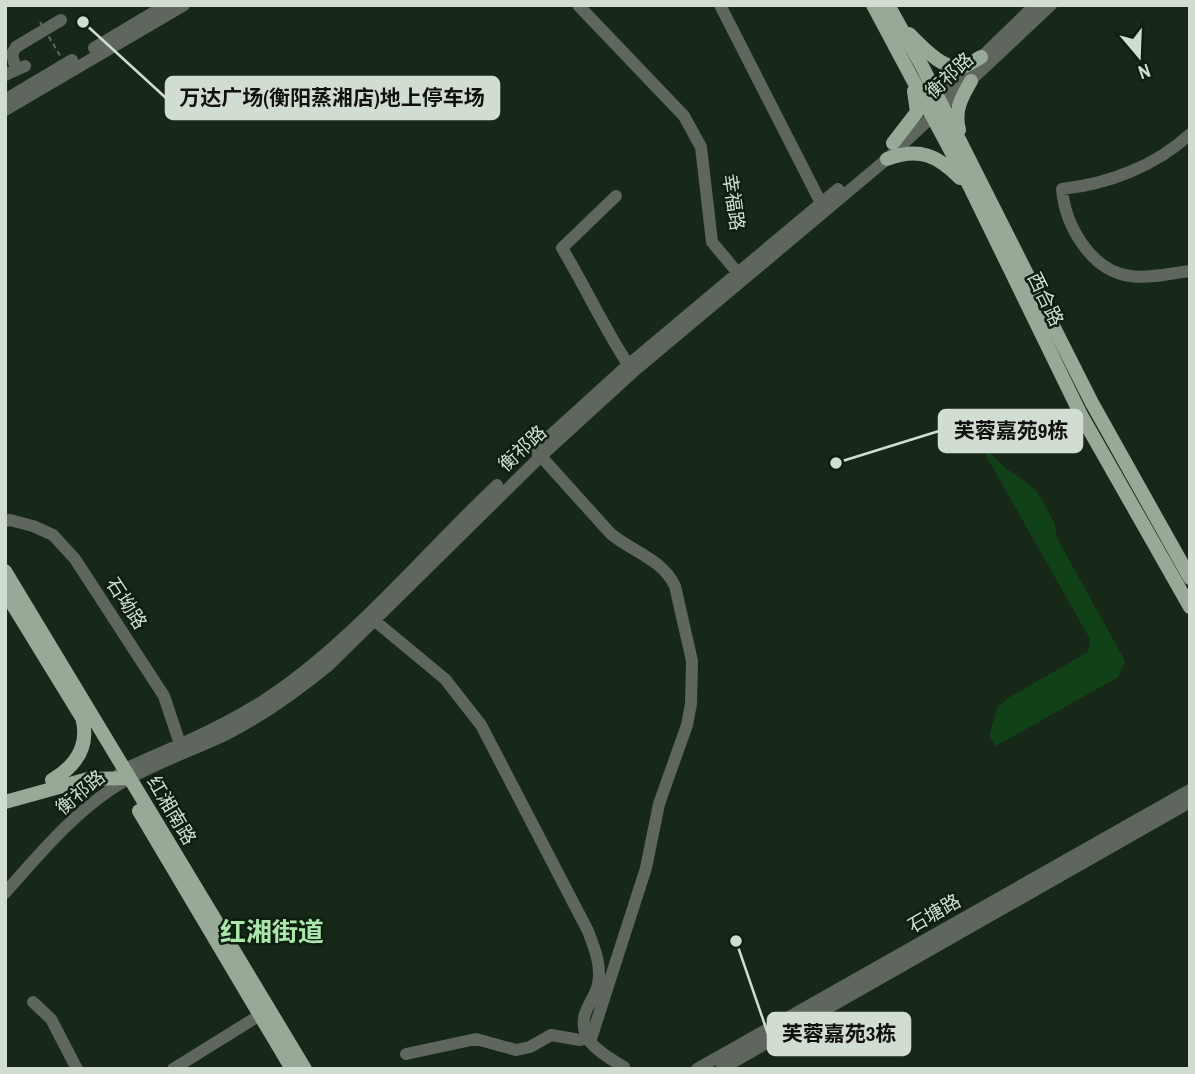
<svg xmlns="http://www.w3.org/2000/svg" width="1195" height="1074" viewBox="0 0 1195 1074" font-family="'Archivo Narrow','Noto Sans SC',sans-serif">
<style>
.green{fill:#114117}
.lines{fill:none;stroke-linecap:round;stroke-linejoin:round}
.minor{stroke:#5e665e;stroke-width:12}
.major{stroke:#98a998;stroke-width:14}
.path-bridge{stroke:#5a695b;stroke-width:2;stroke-dasharray:5 3.5;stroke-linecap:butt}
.labels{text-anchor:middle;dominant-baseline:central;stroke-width:5;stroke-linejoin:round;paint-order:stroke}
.street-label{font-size:19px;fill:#d2ddd2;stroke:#0e1e0f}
.district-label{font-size:26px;font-weight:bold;fill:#abe7ad;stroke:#0e1e0f}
.leader{fill:none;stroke:#d2ddd2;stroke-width:2.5}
.callout-dot{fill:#d2ddd2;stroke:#0e1e0f;stroke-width:2.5}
.callout{fill:#d2ddd2;stroke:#d2ddd2;stroke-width:2.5}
.callout-label{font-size:21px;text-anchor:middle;font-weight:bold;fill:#111}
</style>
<rect width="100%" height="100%" fill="#172818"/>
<path class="green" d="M976,438L1003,466L1036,490L1054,522L1057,538L1125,661L1118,677L996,746L989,737L997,708L1008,698L1088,652L1090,639Z"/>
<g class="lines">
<path class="minor" d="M578,5L684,116L701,147L712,242L737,272L742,275
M720,5L821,203
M94,48L166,5
M16,70L12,54L16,47L61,20
M5,75L25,66
M5,100L72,60
M932,105L1035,5
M5,110L184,5
M1190,134C1156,166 1108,184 1062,189C1065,225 1091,271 1130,276C1149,279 1171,273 1190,271
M616,196L562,248C586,288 605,330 631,369
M541,444L628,365L838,189
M537,452L611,534C633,552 662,559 675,586L692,661L691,704L687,725L659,804L646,868L590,1042
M5,521L10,520L33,526L53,535L75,559L164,696L180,744
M375,621L445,679L481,725L588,931C594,947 602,966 598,984C596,995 588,1004 585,1014C577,1041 604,1055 624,1067
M118,775L125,769C171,748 219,729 263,701C349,646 423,555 497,485
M5,893C41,852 81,804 130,778C161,761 195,749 227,734C264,715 297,691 329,665L541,456L633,372L887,159L1051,5
M33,1002L51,1019L77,1069
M406,1054L476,1039L516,1050L530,1047L551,1035L580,1040L587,1038
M173,1069L260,1015
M697,1069L1190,790
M721,1069L1190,802"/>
<path class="major" d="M873,5L970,187L1081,415L1190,607
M888,5L922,66L1092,403L1190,578
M909,34C921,45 942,70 961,67C968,66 975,60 981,57
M959,130C954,111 961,98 971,81
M893,143L917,112L914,91
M887,159C919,147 937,155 960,178
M5,571L305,1069
M5,592L81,716
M52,780C76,766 90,746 82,717
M5,802L88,779L130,778
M139,811L292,1069"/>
<path class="path-bridge" d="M40,22L61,57"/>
</g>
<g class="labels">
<g class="street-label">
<text transform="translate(949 75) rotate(-43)">衡祁路</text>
<text transform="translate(734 202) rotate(82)">幸福路</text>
<text transform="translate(1046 299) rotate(64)">西合路</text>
<text transform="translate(522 448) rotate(-43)">衡祁路</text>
<text transform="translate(127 603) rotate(57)">石坳路</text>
<text transform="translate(80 792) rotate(-40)">衡祁路</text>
<text transform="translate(172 810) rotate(59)">红湘南路</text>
<text transform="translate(934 913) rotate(-30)">石塘路</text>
</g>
<g class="district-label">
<text x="272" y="931">红湘街道</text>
</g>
</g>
<path class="leader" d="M83 22L166 98M836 463L939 431M736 941L768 1034"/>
<g class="callout-dot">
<circle cx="83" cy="22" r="7"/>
<circle cx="836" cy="463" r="7"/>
<circle cx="736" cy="941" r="7"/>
</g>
<g class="callout">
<rect x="166" y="77" width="333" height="42" rx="7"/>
<rect x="939" y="410" width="143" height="42" rx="7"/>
<rect x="768" y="1013" width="142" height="42" rx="7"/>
</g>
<g class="callout-label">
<text x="332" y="105">万达广场(衡阳蒸湘店)地上停车场</text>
<text x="1011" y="438">芙蓉嘉苑9栋</text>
<text x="839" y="1041">芙蓉嘉苑3栋</text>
</g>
<rect width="1195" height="1074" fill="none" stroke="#d2ddd2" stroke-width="14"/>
<g transform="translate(1139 56) rotate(161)" stroke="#0e1e0f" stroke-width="5" paint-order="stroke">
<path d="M0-5L12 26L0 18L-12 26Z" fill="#d2ddd2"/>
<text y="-10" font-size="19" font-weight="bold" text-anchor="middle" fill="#d2ddd2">N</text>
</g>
</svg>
